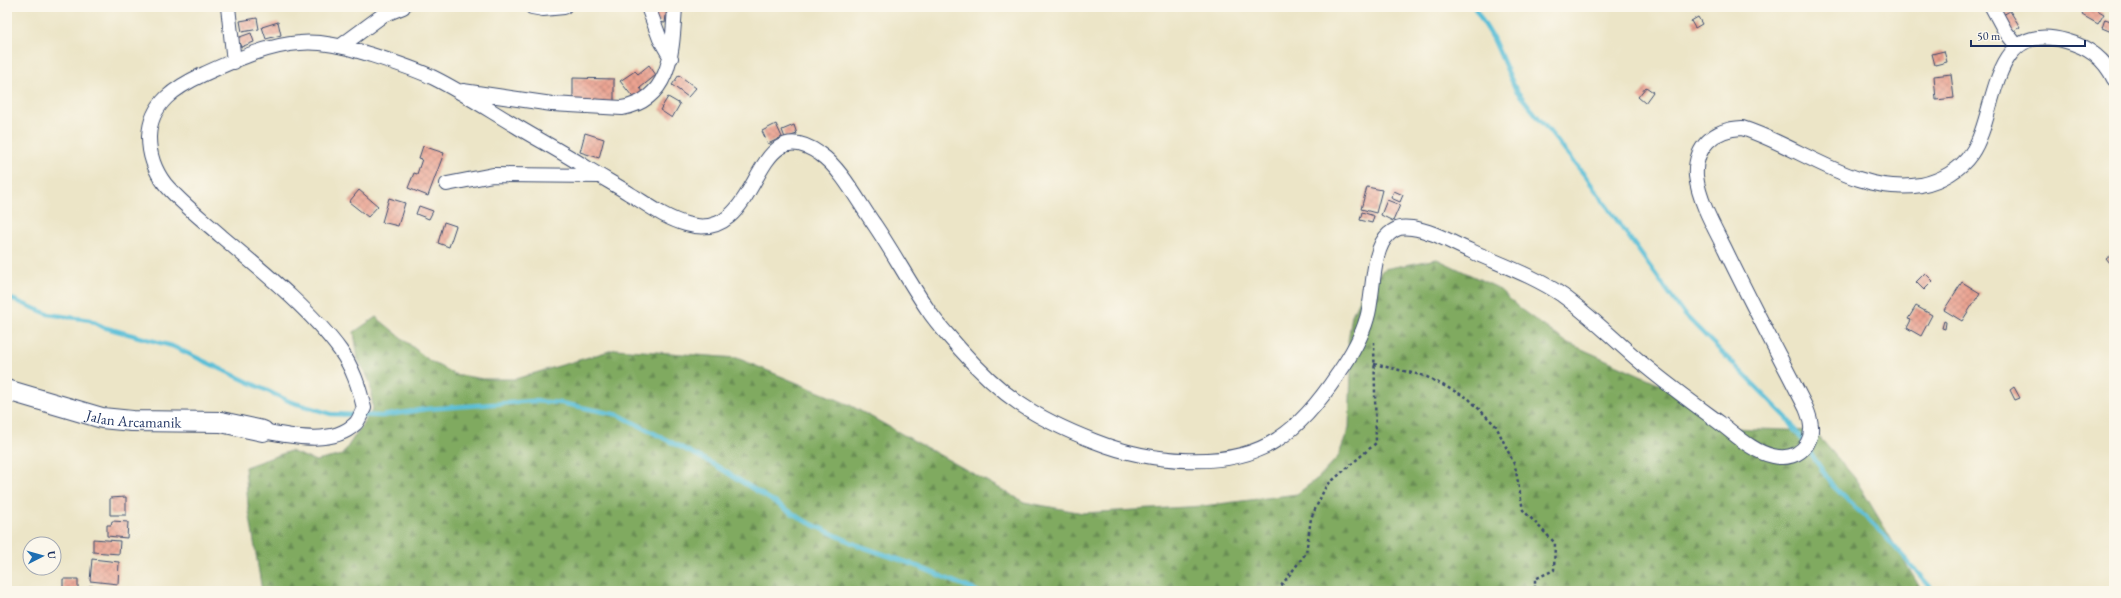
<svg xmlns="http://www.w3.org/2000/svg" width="2121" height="598" viewBox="0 0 2121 598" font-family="'EB Garamond',serif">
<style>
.forest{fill:url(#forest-firs);stroke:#4e6c60}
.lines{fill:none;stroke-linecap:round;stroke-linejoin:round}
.stream{stroke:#59bed7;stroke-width:4.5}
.building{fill:url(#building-cross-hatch)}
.street-casing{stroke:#3a4a6e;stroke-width:16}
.secondary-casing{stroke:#3a4a6e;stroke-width:22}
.path{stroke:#3a4a6e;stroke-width:2.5;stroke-dasharray:3 3;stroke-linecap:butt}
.street{stroke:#fff;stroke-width:14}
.secondary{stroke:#fff;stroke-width:20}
.labels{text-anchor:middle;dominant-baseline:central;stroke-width:3;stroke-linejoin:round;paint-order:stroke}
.street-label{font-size:15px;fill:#1b2f5e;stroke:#fbf7ec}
</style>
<defs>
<pattern id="forest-firs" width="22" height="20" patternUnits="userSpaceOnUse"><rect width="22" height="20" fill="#80aa61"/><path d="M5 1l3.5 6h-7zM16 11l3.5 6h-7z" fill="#688b53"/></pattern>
<pattern id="building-cross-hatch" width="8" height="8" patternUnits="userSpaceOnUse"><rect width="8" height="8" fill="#eba391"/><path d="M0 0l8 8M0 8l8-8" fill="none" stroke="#be857a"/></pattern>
</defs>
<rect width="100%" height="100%" fill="#fbf7ec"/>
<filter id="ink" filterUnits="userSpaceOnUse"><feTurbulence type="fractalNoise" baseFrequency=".025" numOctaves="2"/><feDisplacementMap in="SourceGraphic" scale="8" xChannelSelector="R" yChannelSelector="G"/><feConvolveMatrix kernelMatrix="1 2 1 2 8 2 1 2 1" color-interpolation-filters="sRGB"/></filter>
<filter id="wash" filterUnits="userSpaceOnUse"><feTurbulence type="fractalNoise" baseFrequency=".012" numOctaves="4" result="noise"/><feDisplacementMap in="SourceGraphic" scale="16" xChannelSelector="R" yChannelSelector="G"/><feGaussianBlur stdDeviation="0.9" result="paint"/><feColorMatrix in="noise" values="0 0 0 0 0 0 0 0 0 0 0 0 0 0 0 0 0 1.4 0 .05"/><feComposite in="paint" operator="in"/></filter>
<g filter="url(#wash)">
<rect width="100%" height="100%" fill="#ece5c7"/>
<path class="forest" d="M1437,259L1498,288L1519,308L1566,342L1665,386L1732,428L1814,431L1855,478L1922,591H262L248,505L245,467L290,451L316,461L342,455L373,409L370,382L358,359L354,332L376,317L430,361L454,374L483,379H515L616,349L737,358L848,404L1024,502L1083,513L1203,506L1297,494L1318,478L1338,457L1349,428L1351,370L1348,341L1352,315L1364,288L1384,269Z"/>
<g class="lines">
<path class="stream" d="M1474,7L1493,38L1516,90L1586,177L1684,314L1787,418L1833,486L1883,534L1934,591
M7,297L48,314L90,320L103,327L172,346L291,402L331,414L382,416L426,409L533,401L561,403L619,415L715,465L805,521L857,545L912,564L977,591"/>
</g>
<g id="blocks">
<path class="building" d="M656,7H667L665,23L654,21Z
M2086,7H2092L2104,14L2098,24L2082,15Z
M2010,11L2020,27L2011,33L2001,16Z
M1698,17L1702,24L1695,28L1691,21Z
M257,18L259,29L242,32L240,21Z
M2105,19L2114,22V33L2102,28Z
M278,22L281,35L266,39L262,27Z
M251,33L254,42L241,47L237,38Z
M1944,51L1947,62L1935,65L1932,54Z
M649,65L656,75L640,88L644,93L635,100L620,81L635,71L638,74Z
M1951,74L1954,98L1936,100L1934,76Z
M679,75L696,88L688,97L672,85Z
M573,78L614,79V103H573Z
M1646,87L1653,92L1645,103L1638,97Z
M668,97L680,104L672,118L660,110Z
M776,124L782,137L768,144L762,131Z
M794,125L797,134L785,138L782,130Z
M585,133L604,139L599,158L580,152Z
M423,146L444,153L428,196L408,188L414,173L417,174L422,159L419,158Z
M1367,187L1382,190L1376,213L1361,209Z
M359,190L378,206L368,217L349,202Z
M1394,191L1403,195L1400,202L1391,198Z
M389,198L405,203L398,226L382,222Z
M1387,200L1400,205L1393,221L1381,215Z
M419,206L433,211L429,219L416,214Z
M1362,212L1374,216L1372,223L1360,220Z
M444,222L456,226L449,247L438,243Z
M2114,253V269L2106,259Z
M1925,273L1933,281L1924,290L1916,282Z
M1962,282L1980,293L1962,321L1944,310Z
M1916,306L1932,315L1921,336L1907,328L1911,320L1908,319Z
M1944,321L1946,322L1945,329L1942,328Z
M2014,387L2020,398L2015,400L2010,390Z
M126,497V515H110V498Z
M112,521L128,522L127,538L107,536V525H111Z
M93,539L120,541L119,554L93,552Z
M92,559L119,562L118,584L90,581Z
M63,579H78V591L63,590Z
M89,586L116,587V591H89Z"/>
</g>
</g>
<g filter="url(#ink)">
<use href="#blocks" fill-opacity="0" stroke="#3a4a6e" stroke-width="1"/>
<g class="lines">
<defs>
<path id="street" d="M228,7L234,62
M532,7L543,9L564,7
M648,7L660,39L671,58
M1992,7L2005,31L2017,46
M341,46L383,15L403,7
M463,91L552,104L622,108C673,99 672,48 675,7
M447,184L493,175L599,176
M263,431C291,436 332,446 355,424C359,421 361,413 364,408C359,387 353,368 340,350C310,309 260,269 221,236C202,219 181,203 165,184C155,171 149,154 149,137C150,103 176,87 204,74C233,61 267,45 300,43C321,41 342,46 362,52C387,60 411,67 434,78C464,93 492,112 521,129C543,142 565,154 587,168C601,177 616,185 630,194C648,205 665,218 686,224C764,247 749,104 820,154C841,168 859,203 874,224C893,252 909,282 928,310C937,324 949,336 960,349C1002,397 1035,418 1094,441C1147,462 1229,472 1278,439C1303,423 1322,398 1338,374C1350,357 1361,339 1367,318C1374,296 1371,249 1389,234C1397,227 1402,227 1412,228C1433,231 1452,243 1471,251C1502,265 1534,276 1562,295C1587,313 1607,333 1630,353C1658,378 1690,401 1720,423C1736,435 1753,452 1773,456C1786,459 1799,456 1807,444C1814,432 1811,420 1806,408C1779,355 1751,303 1725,249C1714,227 1699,201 1696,176C1694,147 1714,129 1742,128C1800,146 1857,196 1921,185C1941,181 1960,170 1971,154C1999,114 1988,18 2066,41C2088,47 2104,58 2114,79"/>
<g id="secondary">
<path id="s1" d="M7,390L102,418L132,421L221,422L263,431"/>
</g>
</defs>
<use href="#street" class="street-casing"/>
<use href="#secondary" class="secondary-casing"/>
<path class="path" d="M1374,364L1425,376L1468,398L1496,426L1515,466L1523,510L1555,543L1554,570L1535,579V591
M1283,591L1281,586L1306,553L1311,518L1326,486L1376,443L1374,342"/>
<use href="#street" class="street"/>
<use href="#secondary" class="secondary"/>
</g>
</g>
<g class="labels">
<g class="street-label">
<text stroke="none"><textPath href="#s1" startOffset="131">Jalan Arcamanik</textPath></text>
</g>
</g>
<rect width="2121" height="598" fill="none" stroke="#fbf7ec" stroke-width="24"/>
<g transform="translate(42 556) rotate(84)"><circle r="19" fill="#fbf7ec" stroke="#a1a7b3"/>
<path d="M0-3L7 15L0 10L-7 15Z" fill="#1f6fb2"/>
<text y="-6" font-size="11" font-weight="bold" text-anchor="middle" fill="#1b2f5e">U</text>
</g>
<path d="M1971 40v6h114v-6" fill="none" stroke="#1b2f5e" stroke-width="2"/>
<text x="1977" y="40" font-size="12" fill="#1b2f5e" stroke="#fbf7ec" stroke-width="3" paint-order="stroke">50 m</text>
</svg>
